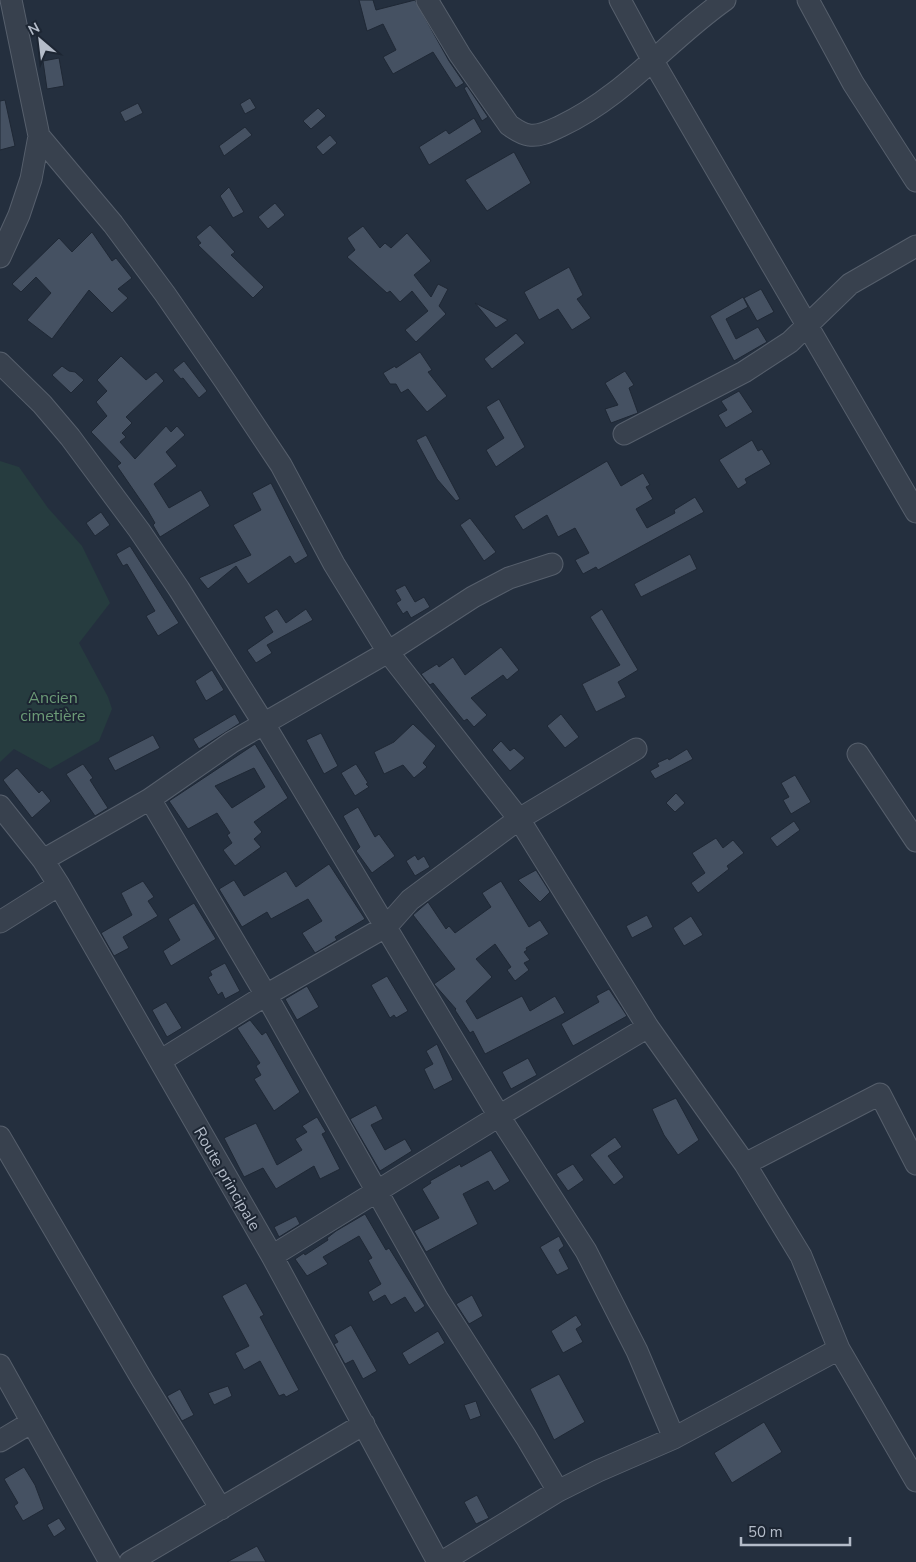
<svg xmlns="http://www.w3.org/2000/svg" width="916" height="1562" viewBox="0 0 916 1562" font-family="'Nunito Sans',sans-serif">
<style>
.green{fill:#263c3f}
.building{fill:#455162;stroke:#1f2835;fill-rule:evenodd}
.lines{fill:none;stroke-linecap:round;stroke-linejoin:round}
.minor-casing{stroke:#565f6c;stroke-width:23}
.minor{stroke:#38414e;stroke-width:21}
.labels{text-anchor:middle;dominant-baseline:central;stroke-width:4;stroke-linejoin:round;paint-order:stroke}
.park-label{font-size:16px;fill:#6b9a76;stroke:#1d2633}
.street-label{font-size:16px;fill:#b4bcc9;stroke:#1d2633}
</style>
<rect width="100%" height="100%" fill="#242f3e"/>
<path class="green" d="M0,461L19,467L48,508L82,546L110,603L79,643L108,697L112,709L99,741L50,769L14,749L0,762Z"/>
<path class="building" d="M359,0H373L376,10L415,0L449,61L464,83L456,88L433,52L393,74L383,57L396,50L383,24L367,31Z
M59,58L64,86L47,89L43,61Z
M467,86L488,117L482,121L464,88Z
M250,98L256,108L245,114L240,104Z
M5,100L15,146L0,150V101Z
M138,103L143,113L125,122L120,112Z
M318,108L326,116L311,129L303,121Z
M474,118L482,132L429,165L419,147L446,130L449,134Z
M245,127L252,135L224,156L219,146Z
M330,135L337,143L323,155L316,147Z
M514,152L531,183L487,211L465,180Z
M229,187L244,212L233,218L220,196Z
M275,203L285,215L268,229L258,217Z
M210,225L235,252L231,255L264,287L253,298L198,245L201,243L196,237Z
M363,226L380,248L385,243L391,248L407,233L431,261L414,275L431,297L438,284L448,289L439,306L446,314L416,342L405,330L428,311L412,291L400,302L390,291L387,293L347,257L355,250L347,238Z
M92,232L112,261L116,258L132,278L118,289L128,298L112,313L89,290L52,339L27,320L51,293L36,277L21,292L12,284L59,238L72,252Z
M569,267L583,295L577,299L591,318L572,330L558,309L539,320L524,292Z
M761,289L774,312L757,321L744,298Z
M743,297L748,307L726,319L736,339L758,327L767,342L734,361L710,316Z
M475,303L508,320L496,328Z
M516,333L525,343L492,369L484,359Z
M420,352L432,370L428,372L447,396L427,412L408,389L401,393L396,384H390L383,373L395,366L396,368Z
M121,356L146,380L156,372L164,381L126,417L132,423L122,433L126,437L120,442L135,459L166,426L171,432L177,426L185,435L166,452L177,466L154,484L169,508L201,490L210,506L160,537L153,525L155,523L148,511L117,466L121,463L91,432L107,416L96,402L107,391L97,380Z
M184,361L207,391L199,398L183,378L181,379L173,370Z
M62,366L69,371L75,372L84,380L71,393L52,375Z
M625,371L634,385L629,388L638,413L611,423L605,409L618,405L605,383Z
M739,391L753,412L726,428L718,415L727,410L721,401Z
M499,399L525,447L496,467L486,450L504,438L486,407Z
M426,435L460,499L456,501L437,479L416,440Z
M752,440L758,451L762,449L771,464L745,479L747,483L738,489L719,460Z
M607,461L621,486L643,473L650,485L646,487L653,499L636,509L647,528L675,513L674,510L695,497L704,512L598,570L596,567L583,574L575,560L589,553L575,528L558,537L547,515L523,530L514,516Z
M271,483L308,556L295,564L290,556L248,584L236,566L208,589L199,578L251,555L233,525L261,510L252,493Z
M101,512L110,525L95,536L86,523Z
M470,518L496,552L484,561L460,525Z
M130,546L179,623L158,636L146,616L155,611L127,564L123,566L116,554Z
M690,554L697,569L641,597L634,584Z
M405,585L415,602L424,597L430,607L411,618L407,611L403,614L396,603L401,600L395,590Z
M277,609L286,623L306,609L313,620L267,645L272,653L256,663L247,650L273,632L264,617Z
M602,609L638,670L618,682L626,697L596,712L582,684L620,665L590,617Z
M501,647L519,670L507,680L503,675L471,698L487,715L474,727L467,719L464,721L433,683L430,685L421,674L437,664L439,667L453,657L465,675Z
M212,670L224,690L206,701L195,681Z
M235,714L240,723L199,749L193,739Z
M561,714L579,737L565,748L547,726Z
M413,724L436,746L423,763L427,767L414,778L403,765L384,774L374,752L394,742Z
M321,733L338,766L324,774L306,740Z
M153,735L160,748L115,771L108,758Z
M501,741L510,751L514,748L525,758L510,771L492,750Z
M255,744L288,798L254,822L262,832L254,839L261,847L235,866L223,850L232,843L227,835L230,833L217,813L188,829L169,801ZM254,768L265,787L232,808L215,786Z
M687,749L693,759L655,779L650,771L659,766L657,763L668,758L669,760Z
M83,764L93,778L90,780L108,808L95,816L66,774Z
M356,764L368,783L366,784L369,787L355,796L341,773Z
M17,768L39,793L42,790L51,801L32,818L3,780Z
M795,775L811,802L791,814L783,800L789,797L781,783Z
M676,793L685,803L675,812L666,803Z
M358,807L375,837L379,834L395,856L372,873L356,851L360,847L343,816Z
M794,821L800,830L777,847L770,838Z
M716,838L723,848L733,840L744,853L727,866L729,869L698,893L691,883L705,873L692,853Z
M415,855L418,860L424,856L430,867L415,876L406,861Z
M329,864L365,919L335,937L337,940L315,953L302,933L322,921L308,899L271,919L267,912L242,927L219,889L234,880L244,896L286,871L296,887Z
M536,870L550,892L540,902L518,880Z
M143,881L154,897L148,901L158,916L123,937L129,948L114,956L101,933L132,915L121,893Z
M501,881L529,927L540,920L549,934L526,948L527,950L524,952L530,960L524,963L529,970L515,981L507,970L511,967L495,944L476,959L492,977L466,1001L477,1019L522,996L530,1011L555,996L565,1013L485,1054L473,1031L470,1033L455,1010L456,1009L434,984L455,969L413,915L428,902L446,929L449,926L455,933L491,907L482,893Z
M194,903L216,939L171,966L163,951L180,940L168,919Z
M647,915L653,927L632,938L626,926Z
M691,916L703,935L684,946L673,928Z
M225,963L240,991L225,999L222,992L218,995L208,977L212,975L210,971Z
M387,976L408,1011L396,1018L394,1015L390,1018L371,985Z
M307,986L319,1007L297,1020L285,999Z
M609,989L627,1016L573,1046L561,1024L599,1002L596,996Z
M166,1002L182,1028L167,1037L152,1010Z
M250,1020L262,1035L266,1032L300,1092L274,1111L254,1079L261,1075L256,1066L260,1063L237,1028Z
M437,1044L453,1080L434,1090L424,1069L433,1064L426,1051Z
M528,1058L537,1075L511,1089L502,1072Z
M676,1098L699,1140L678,1155L664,1135L652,1109Z
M376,1105L383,1119L371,1125L385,1150L405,1139L412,1151L380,1171L350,1119Z
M317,1117L326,1132L322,1134L340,1169L320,1179L314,1166L276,1189L263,1168L244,1177L224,1138L256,1123L277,1165L302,1150L295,1139L307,1132L302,1126Z
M615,1137L622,1147L608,1156L624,1177L614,1185L590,1155Z
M491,1150L510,1181L494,1191L488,1181L463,1194L478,1224L426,1252L414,1231L439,1218L422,1189L431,1183L430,1181L460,1164L461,1167Z
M573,1164L584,1180L568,1191L556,1174Z
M365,1214L386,1250L389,1248L425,1306L415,1313L405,1297L391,1305L385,1295L373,1302L368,1292L381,1284L368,1260L372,1258L359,1236L323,1257L328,1264L307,1276L295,1259L304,1253L305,1255L328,1240L327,1238L336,1231Z
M296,1216L300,1224L279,1237L274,1227Z
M559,1236L564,1246L559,1250L569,1269L557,1275L540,1247Z
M246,1283L264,1315L260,1317L299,1390L286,1397L284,1394L279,1396L260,1361L244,1370L235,1353L249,1346L222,1296Z
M472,1295L483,1316L469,1324L456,1304Z
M576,1315L582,1325L576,1329L583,1342L563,1353L551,1331Z
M351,1325L377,1371L363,1379L353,1360L345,1364L334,1344L338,1342L334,1335Z
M438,1331L445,1343L409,1365L402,1353Z
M559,1374L585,1422L554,1440L530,1389Z
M228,1386L232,1396L214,1405L208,1393Z
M180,1389L194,1415L182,1421L167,1396Z
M476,1401L481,1416L470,1420L464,1405Z
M764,1422L782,1452L732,1483L714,1453Z
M24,1467L35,1485L44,1509L23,1521L14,1506L18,1503L4,1479Z
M477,1495L489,1518L476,1524L464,1502Z
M59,1518L66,1529L54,1537L47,1525Z
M257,1546L266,1562H227Z"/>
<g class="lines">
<defs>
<path id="minor" d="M427,0L460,55L509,125C515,129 521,134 529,135C540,137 552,130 561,126C625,96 668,40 725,0
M620,0L653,61L916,512
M808,0L853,83L916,181
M39,136L113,224L165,294L225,381L281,465L334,564L388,652L519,819L648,1027L745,1164L801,1256L839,1349L916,1481
M0,257L19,215L31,179L39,136L11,0
M0,363L42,404L70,437L139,530L179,589L264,724L499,1116L586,1251L637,1351L674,1438
M624,434L744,372L790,342L850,284L916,246
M858,754L916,841
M150,799L266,995L437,1298L526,1437L558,1491
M0,806L43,860L59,885L272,1256L438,1562
M43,860L150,799L232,742L388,652L473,597L509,578L552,564
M0,922L59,885
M160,1061L266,995L387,926L410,900L519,819L636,749
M0,1137L143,1381L221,1509
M745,1164L880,1094L916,1164
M272,1256L499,1116L648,1027
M0,1365L110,1562
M0,1441L32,1422
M130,1562L364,1424
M442,1562L558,1491L598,1471L674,1438L839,1349"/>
</defs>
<use href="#minor" class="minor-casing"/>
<use href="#minor" class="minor"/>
</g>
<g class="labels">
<g class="park-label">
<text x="53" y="698">Ancien<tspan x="53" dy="18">cimetière</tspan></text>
</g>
<g class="street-label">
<text transform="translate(227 1179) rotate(60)">Route principale</text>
</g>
</g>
<g transform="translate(40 40) rotate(332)" stroke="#1d2633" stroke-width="4" paint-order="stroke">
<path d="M0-4L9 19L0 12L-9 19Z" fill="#b4bcc9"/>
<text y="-8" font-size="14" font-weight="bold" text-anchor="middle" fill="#b4bcc9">N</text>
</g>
<path d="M741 1537v8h109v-8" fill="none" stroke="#b4bcc9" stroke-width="2.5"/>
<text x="748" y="1537" font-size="15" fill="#b4bcc9" stroke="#1d2633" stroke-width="4" paint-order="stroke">50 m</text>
</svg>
